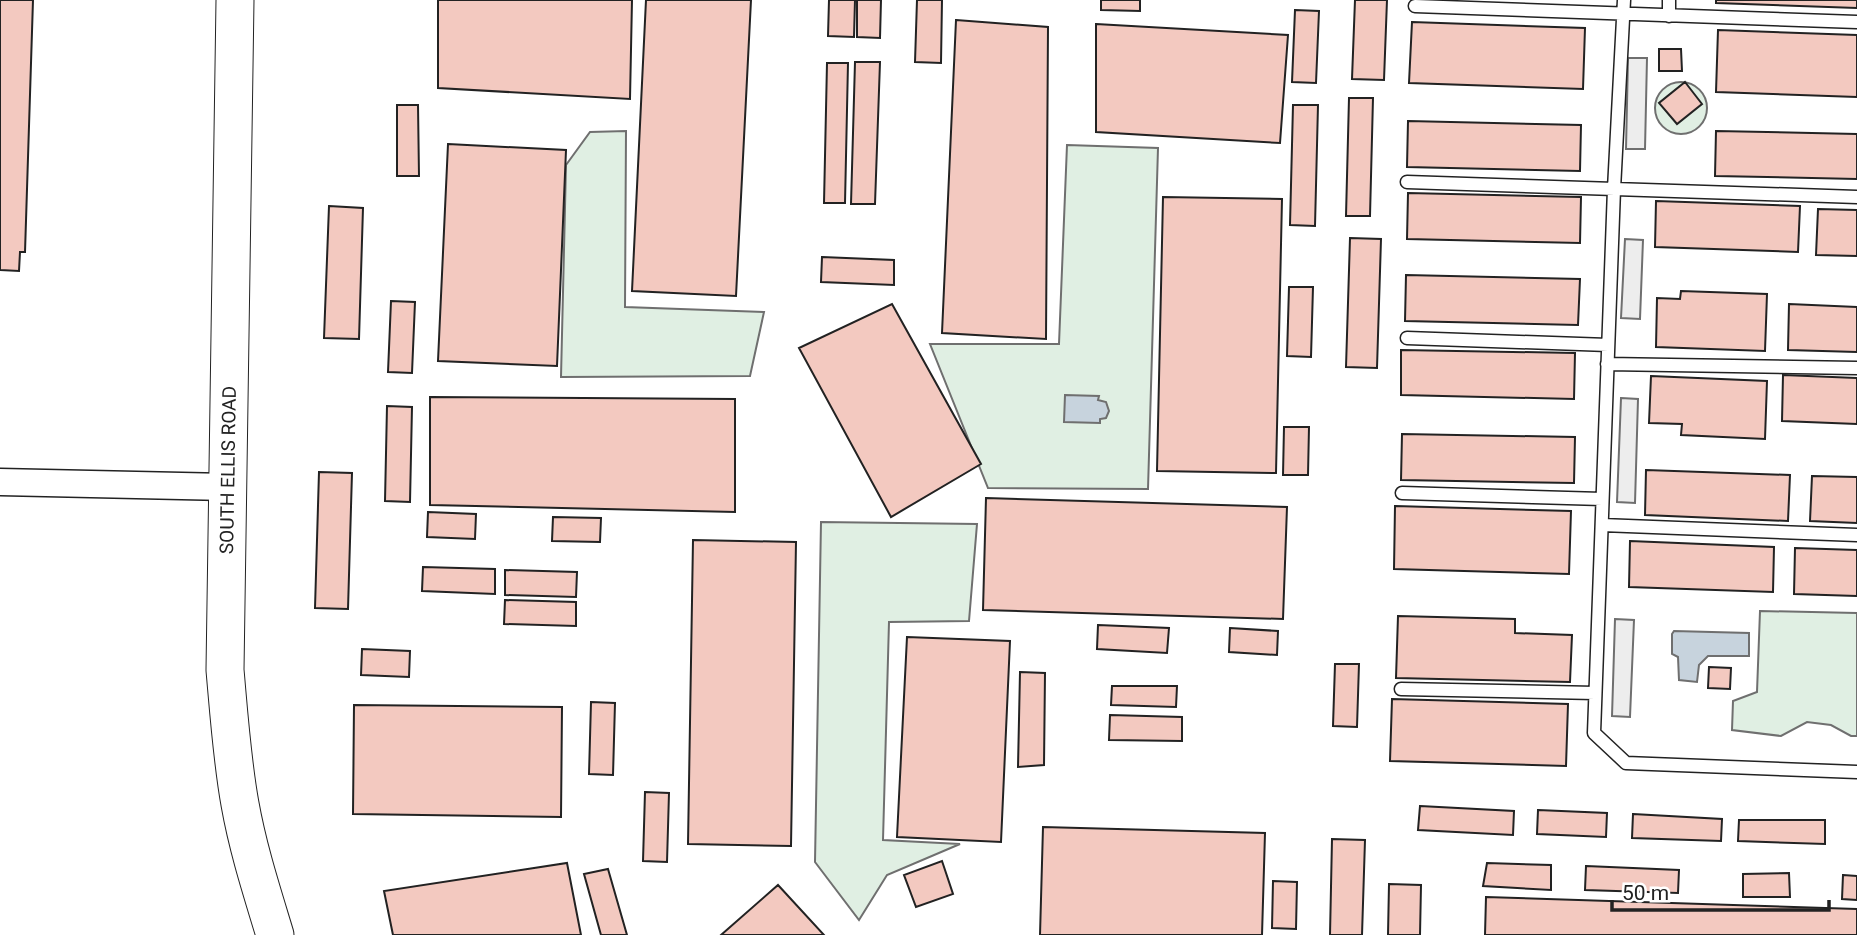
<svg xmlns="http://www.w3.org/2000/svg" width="1857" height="935" viewBox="0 0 1857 935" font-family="Roboto,sans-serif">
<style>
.green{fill:#e0efe3;stroke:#6f6f6f;stroke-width:2}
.parking{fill:#ededed;stroke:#6f6f6f;stroke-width:2}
.water{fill:#c7d3dd;stroke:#6f6f6f;stroke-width:2}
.building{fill:#f3c9c0;stroke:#222;stroke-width:2}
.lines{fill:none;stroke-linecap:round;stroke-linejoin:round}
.lane-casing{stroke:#222;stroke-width:15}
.street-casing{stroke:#222;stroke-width:29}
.secondary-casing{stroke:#222;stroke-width:39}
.lane{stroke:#fff;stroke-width:12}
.street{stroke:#fff;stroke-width:26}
.secondary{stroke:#fff;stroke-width:37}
.labels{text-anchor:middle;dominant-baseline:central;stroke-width:5;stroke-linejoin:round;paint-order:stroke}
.street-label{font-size:19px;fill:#222;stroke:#fff}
</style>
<rect width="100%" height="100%" fill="#fff"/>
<path class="green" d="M1655 108a26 26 0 1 1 52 0a26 26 0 1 1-52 0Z
M626,131L625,307L764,312L750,376L561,377L566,165L590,132Z
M1067,145L1158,148L1148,489L988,488L930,344H1059Z
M821,522L977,524L969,621L889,622L883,840L960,844L887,875L859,920L815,862Z
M1760,611L1857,613V736H1851L1831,725L1807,722L1781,736L1732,730L1733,701L1757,692Z"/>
<path class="parking" d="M1628,58H1647L1645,149H1626Z
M1625,239L1643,240L1640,319L1621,318Z
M1621,398L1638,399L1635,503L1617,502Z
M1615,619L1634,620L1630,717L1612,716Z"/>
<path class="water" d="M1065,395L1099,396L1098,400L1106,402L1109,411L1106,418L1100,419V423L1064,422Z
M1674,631L1749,633V656H1708L1699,665L1697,682L1679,680L1678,657L1672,654V634Z"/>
<path class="building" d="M0,0H33L25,252H20L19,271L0,270Z
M438,0H632L630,99L438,88Z
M646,0H751L736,296L632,291Z
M829,0H855L854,37L828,36Z
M857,0H881L880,38L857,37Z
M917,0H942L941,63L915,62Z
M1101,0H1140V11L1101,10Z
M1355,0H1387L1384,80L1352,79Z
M1716,0H1857V8L1716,3Z
M1295,10L1319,11L1316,83L1292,82Z
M956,20L1048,27L1046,339L942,333Z
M1412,22L1585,28L1583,89L1409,83Z
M1096,24L1288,35L1280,143L1096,132Z
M1718,30L1857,35V97L1716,92Z
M1659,49H1681L1682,71H1659Z
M855,62H880L875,204H851Z
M827,63H848L845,203H824Z
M1685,82L1702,104L1677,124L1659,103Z
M1349,98H1373L1370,216H1346Z
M397,105H418L419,176H397Z
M1293,105H1318L1315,226L1290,225Z
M1408,121L1581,125L1580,171L1407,167Z
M1716,131L1857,134V179L1715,176Z
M448,144L566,150L557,366L438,361Z
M1408,193L1581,197L1580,243L1407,239Z
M1163,197L1282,199L1276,473L1157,471Z
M1656,201L1800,206L1798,252L1655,247Z
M329,206L363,208L359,339L324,338Z
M1818,209L1857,210V256L1816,255Z
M1350,238L1381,239L1377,368L1346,367Z
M822,257L894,260V285L821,282Z
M1406,275L1580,279L1578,325L1405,321Z
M1289,287H1313L1311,357L1287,356Z
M1681,291L1767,294L1765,351L1656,347L1657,298L1680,299Z
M391,301L415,302L412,373L388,372Z
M892,304L981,464L891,517L799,348Z
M1789,304L1857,307V352L1788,350Z
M1401,350L1575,353L1574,399L1401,395Z
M1783,375L1857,378V424L1782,421Z
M1651,376L1767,381L1765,439L1681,435L1682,424L1649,423Z
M430,397L735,399V512L430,505Z
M387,406L412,407L410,502L385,501Z
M1284,427H1309L1308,475H1283Z
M1402,434L1575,437L1574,483L1401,480Z
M1646,470L1790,475L1788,521L1645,515Z
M319,472L352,473L348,609L315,608Z
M1812,476L1857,477V523L1810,521Z
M986,498L1287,507L1283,619L983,610Z
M1395,506L1571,511L1569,574L1394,569Z
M428,512L476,514L475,539L427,537Z
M553,517L601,518L600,542L552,541Z
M693,540L796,542L791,846L688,844Z
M1630,541L1774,547L1773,592L1629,587Z
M1795,548L1857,550V596L1794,594Z
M423,567L495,569V594L422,591Z
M505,570L577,572L576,597L505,595Z
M505,600L576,602V626L504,624Z
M1398,616L1515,619V633L1572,635L1570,682L1396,678Z
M1098,625L1169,628L1167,653L1097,649Z
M1230,628L1278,631L1277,655L1229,652Z
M907,637L1010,641L1001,842L897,837Z
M362,649L410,651L409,677L361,675Z
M1335,664H1359L1357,727L1333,726Z
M1709,667L1731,668L1730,689L1708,688Z
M1020,672L1045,673L1044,765L1018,767Z
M1112,686H1177L1176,707L1111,705Z
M1392,699L1568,704L1566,766L1390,761Z
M591,702L615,703L613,775L589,774Z
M354,705L562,707L561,817L353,814Z
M1110,715L1182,717V741L1109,740Z
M645,792L669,793L667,862L643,861Z
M1420,806L1514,811L1513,835L1418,830Z
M1538,810L1607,813L1606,837L1537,834Z
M1633,814L1722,819L1721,841L1632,838Z
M1739,820H1825V844L1738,841Z
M1043,827L1265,833L1262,935H1040Z
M1332,839L1365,840L1362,935H1330Z
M942,861L953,894L916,907L904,875Z
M567,863L581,935H393L384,891Z
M1487,863L1551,865V890L1483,886Z
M1586,866L1679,870L1678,893L1585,890Z
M608,869L627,935H601L584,874Z
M1789,873L1790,897H1743V874Z
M1843,875L1857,876V900L1842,899Z
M1273,881L1297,882L1296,929L1272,928Z
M1389,884L1421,885L1420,935H1388Z
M778,885L824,935H721Z
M1486,897L1857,909V935H1485Z"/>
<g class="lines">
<defs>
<path id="lane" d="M1624,0L1614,189L1594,733L1626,763L1857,772
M1415,6L1857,22
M1669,16V0
M1407,182L1857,197
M1407,338L1608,345
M1607,364L1857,368
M1402,493L1602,499
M1602,525L1857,535
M1401,689L1595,693"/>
<path id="street" d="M0,482L227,487"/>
<path id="secondary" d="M235,0L225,670C229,715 232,760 240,804C248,849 262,892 275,935"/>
</defs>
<use href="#lane" class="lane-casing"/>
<use href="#street" class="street-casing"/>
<use href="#secondary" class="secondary-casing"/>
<use href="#lane" class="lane"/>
<use href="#street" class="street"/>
<use href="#secondary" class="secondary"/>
</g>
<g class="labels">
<g class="street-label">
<text transform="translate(228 470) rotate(-89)">SOUTH ELLIS ROAD</text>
</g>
</g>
<path d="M1612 900v10h217v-10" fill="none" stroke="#222222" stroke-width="3.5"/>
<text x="1622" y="900" font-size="21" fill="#222222" stroke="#ffffff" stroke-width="5" paint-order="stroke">50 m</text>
</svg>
